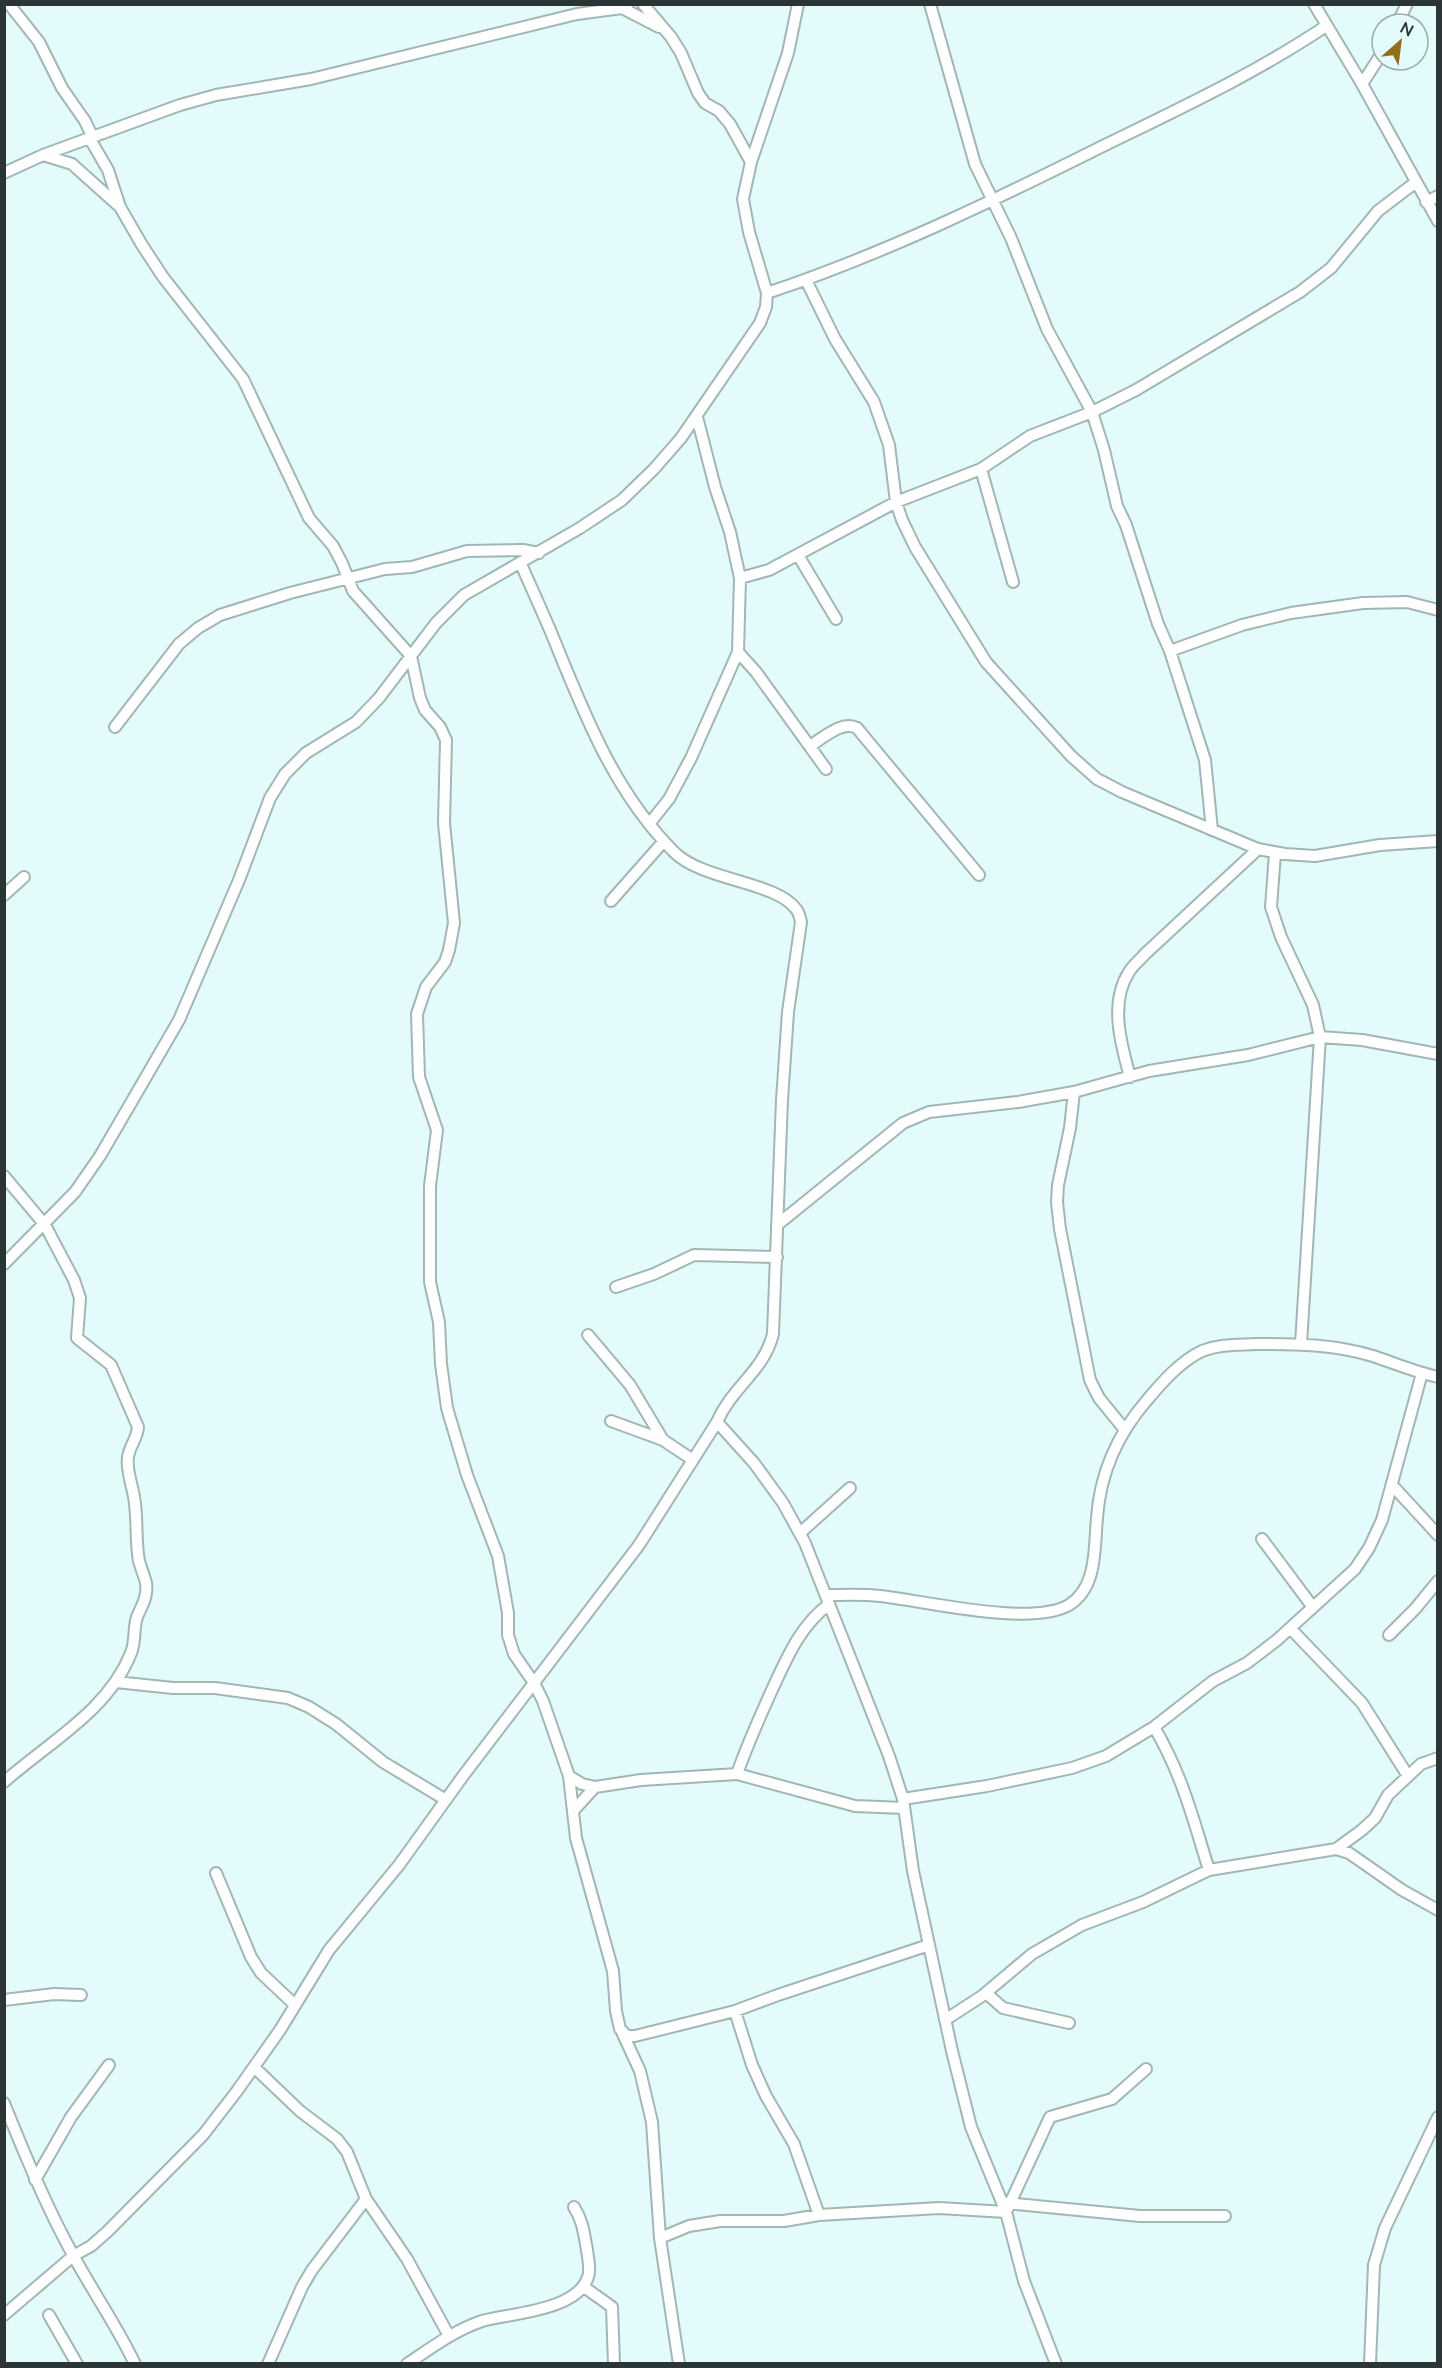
<svg xmlns="http://www.w3.org/2000/svg" width="1442" height="2368" viewBox="0 0 1442 2368" font-family="Lato,sans-serif">
<style>
.lines{fill:none;stroke-linecap:round;stroke-linejoin:round}
.minor-casing{stroke:#a1b7b6;stroke-width:14}
.minor{stroke:#fff;stroke-width:10}
</style>
<rect width="100%" height="100%" fill="#e3fbfa"/>
<g class="lines">
<defs>
<path id="minor" d="M9,4L39,42L62,88L85,121L93,138
M643,4L671,37L681,53L698,93L705,103L719,111L730,124L751,162
M930,4L975,164L1011,238L1047,329L1092,412L1104,450L1117,506L1126,525L1158,624L1170,651L1205,760L1212,830
M1314,4L1362,84L1438,221
M622,8L659,27
M1397,24L1407,4
M1362,84L1382,53
M90,139L108,170L120,207L142,245L163,277L243,379L309,518L333,546L342,563L353,591L411,656L420,698L425,710L440,727L446,740L444,823L454,923L449,950L445,962L426,987L417,1014L419,1077L437,1130L430,1186V1282L439,1322L441,1364L447,1408L467,1475L498,1556L508,1613V1635L514,1654L534,1683L543,1701L569,1776L582,1784L595,1787L641,1780L737,1774L855,1806L904,1808
M43,155L72,164L120,207
M4,173L43,155L180,105L216,95L311,79L577,14L622,8L628,4
M1426,202L1438,196
M806,280L835,339L874,402L889,445L896,502L902,520L915,547L986,662L1071,756L1097,779L1122,792L1258,849L1285,854L1315,856L1380,845L1438,841
M767,293C884,254 995,200 1105,145C1181,108 1256,73 1326,26
M981,469L1013,582
M798,555L836,619
M740,578L769,570L896,502L981,469L1030,436L1092,412L1136,390L1300,292L1331,268L1378,211L1416,182
M1170,651L1242,625L1291,613L1363,603L1407,602L1438,610
M738,652L756,672L826,769
M115,727L179,644L198,628L220,615L290,593L385,569L412,567L467,551L523,550L539,553
M810,746C823,738 842,720 857,728L979,875
M649,824L669,799L691,758L738,652L740,578L730,532L715,487L697,417
M1275,853L1271,907L1281,937L1313,1005L1320,1037L1301,1344
M4,895L24,877
M611,901L664,841
M1130,1077C1121,1044 1109,1003 1129,972C1133,965 1140,960 1145,954L1258,849
M1074,1092L1070,1128L1058,1185L1057,1202L1060,1229L1090,1380L1099,1398L1125,1430
M4,1176L45,1225L74,1280L80,1298L77,1338L111,1365L138,1427C137,1439 130,1445 128,1457C126,1470 132,1484 134,1497C138,1518 135,1540 139,1561C141,1568 144,1575 146,1583C148,1597 142,1605 137,1617C133,1629 136,1641 131,1653C108,1711 49,1742 4,1782
M777,1225L903,1123L929,1112L1018,1102L1074,1092L1149,1071L1248,1055L1320,1037L1362,1040L1438,1054
M4,1264L75,1192L100,1156L139,1089L179,1020L239,880L270,798L285,774L306,753L356,722L379,698L436,623L464,595L580,528L622,500L654,469L681,438L760,323L766,307L767,293L749,232L743,199L751,162L788,53L798,4
M616,1287L654,1274L694,1255L777,1257
M588,1335L630,1385L663,1440L693,1460
M611,1421L663,1440
M717,1422L754,1463L783,1503L805,1543L889,1756L903,1799L913,1871L952,2051L971,2127L1006,2212L1024,2281L1056,2364
M1392,1485L1438,1535
M800,1533L850,1488
M1262,1539L1312,1606
M826,1595C844,1595 863,1594 880,1596C926,1601 1031,1627 1069,1605C1098,1587 1094,1547 1097,1518C1100,1473 1119,1432 1148,1399C1163,1381 1181,1361 1202,1351C1220,1344 1237,1345 1256,1344C1296,1344 1334,1344 1373,1356C1394,1363 1415,1372 1438,1377
M1290,1628L1362,1703L1408,1776
M1389,1635L1415,1609L1438,1581
M116,1682L173,1688H215L288,1698L309,1707L336,1724L383,1762L446,1800
M1154,1727C1182,1774 1193,1819 1209,1870
M737,1774C747,1745 759,1719 771,1692C787,1658 799,1627 829,1604
M569,1776L576,1838L613,1971L616,2011L620,2029L627,2036H635L735,2011L778,1995L929,1945
M903,1799L987,1786L1072,1768L1106,1756L1154,1727L1213,1681L1247,1663L1277,1640L1355,1569L1369,1548L1382,1520L1422,1373
M574,1810L595,1787
M1336,1849L1362,1830L1375,1818L1388,1795L1421,1764L1438,1758
M216,1873L251,1957L261,1973L295,2005
M986,1993L1003,2008L1069,2023
M4,2000L54,1994L81,1995
M735,2011L752,2065L766,2096L794,2144L819,2215
M945,2020L982,1996L1032,1954L1082,1925L1143,1902L1209,1870L1336,1849L1349,1853L1402,1890L1438,1910
M622,2032L640,2071L652,2122L660,2238L679,2364
M254,2067L300,2111L337,2139L347,2152L366,2199L407,2259L449,2336
M4,2103C25,2155 46,2206 73,2255C93,2292 117,2326 135,2364
M35,2180L71,2117L109,2065
M1006,2203L1140,2216H1225
M660,2238L689,2226L720,2221H784L819,2215L939,2208L1006,2212L1050,2117L1112,2099L1146,2069
M584,2287L612,2307L614,2364
M4,2315L73,2256L91,2246L107,2232L203,2135L237,2091L280,2030L329,1950L399,1865L463,1776L639,1545L717,1422C732,1387 764,1371 773,1334L782,1100L788,1012L801,922C800,918 799,912 796,909C775,881 703,881 674,852C617,795 587,721 557,647C546,619 533,592 521,564
M49,2315L77,2364
M268,2364L302,2287L312,2270L366,2199
M407,2364C431,2348 455,2330 482,2321C511,2313 577,2311 588,2277C591,2269 588,2258 587,2250C584,2234 583,2221 574,2207
M1370,2364L1374,2265L1385,2228L1438,2117"/>
</defs>
<use href="#minor" class="minor-casing"/>
<use href="#minor" class="minor"/>
</g>
<rect width="1442" height="2368" fill="none" stroke="#2c3535" stroke-width="12"/>
<g transform="translate(1400 42) rotate(28)"><circle r="28" fill="#e3fbfa" stroke="#9aacab" stroke-width="1.5"/>
<path d="M0-4.5L10 22L0 15L-10 22Z" fill="#926f16"/>
<text y="-9" font-size="16" font-weight="bold" text-anchor="middle" fill="#2c3535">N</text>
</g>
</svg>
